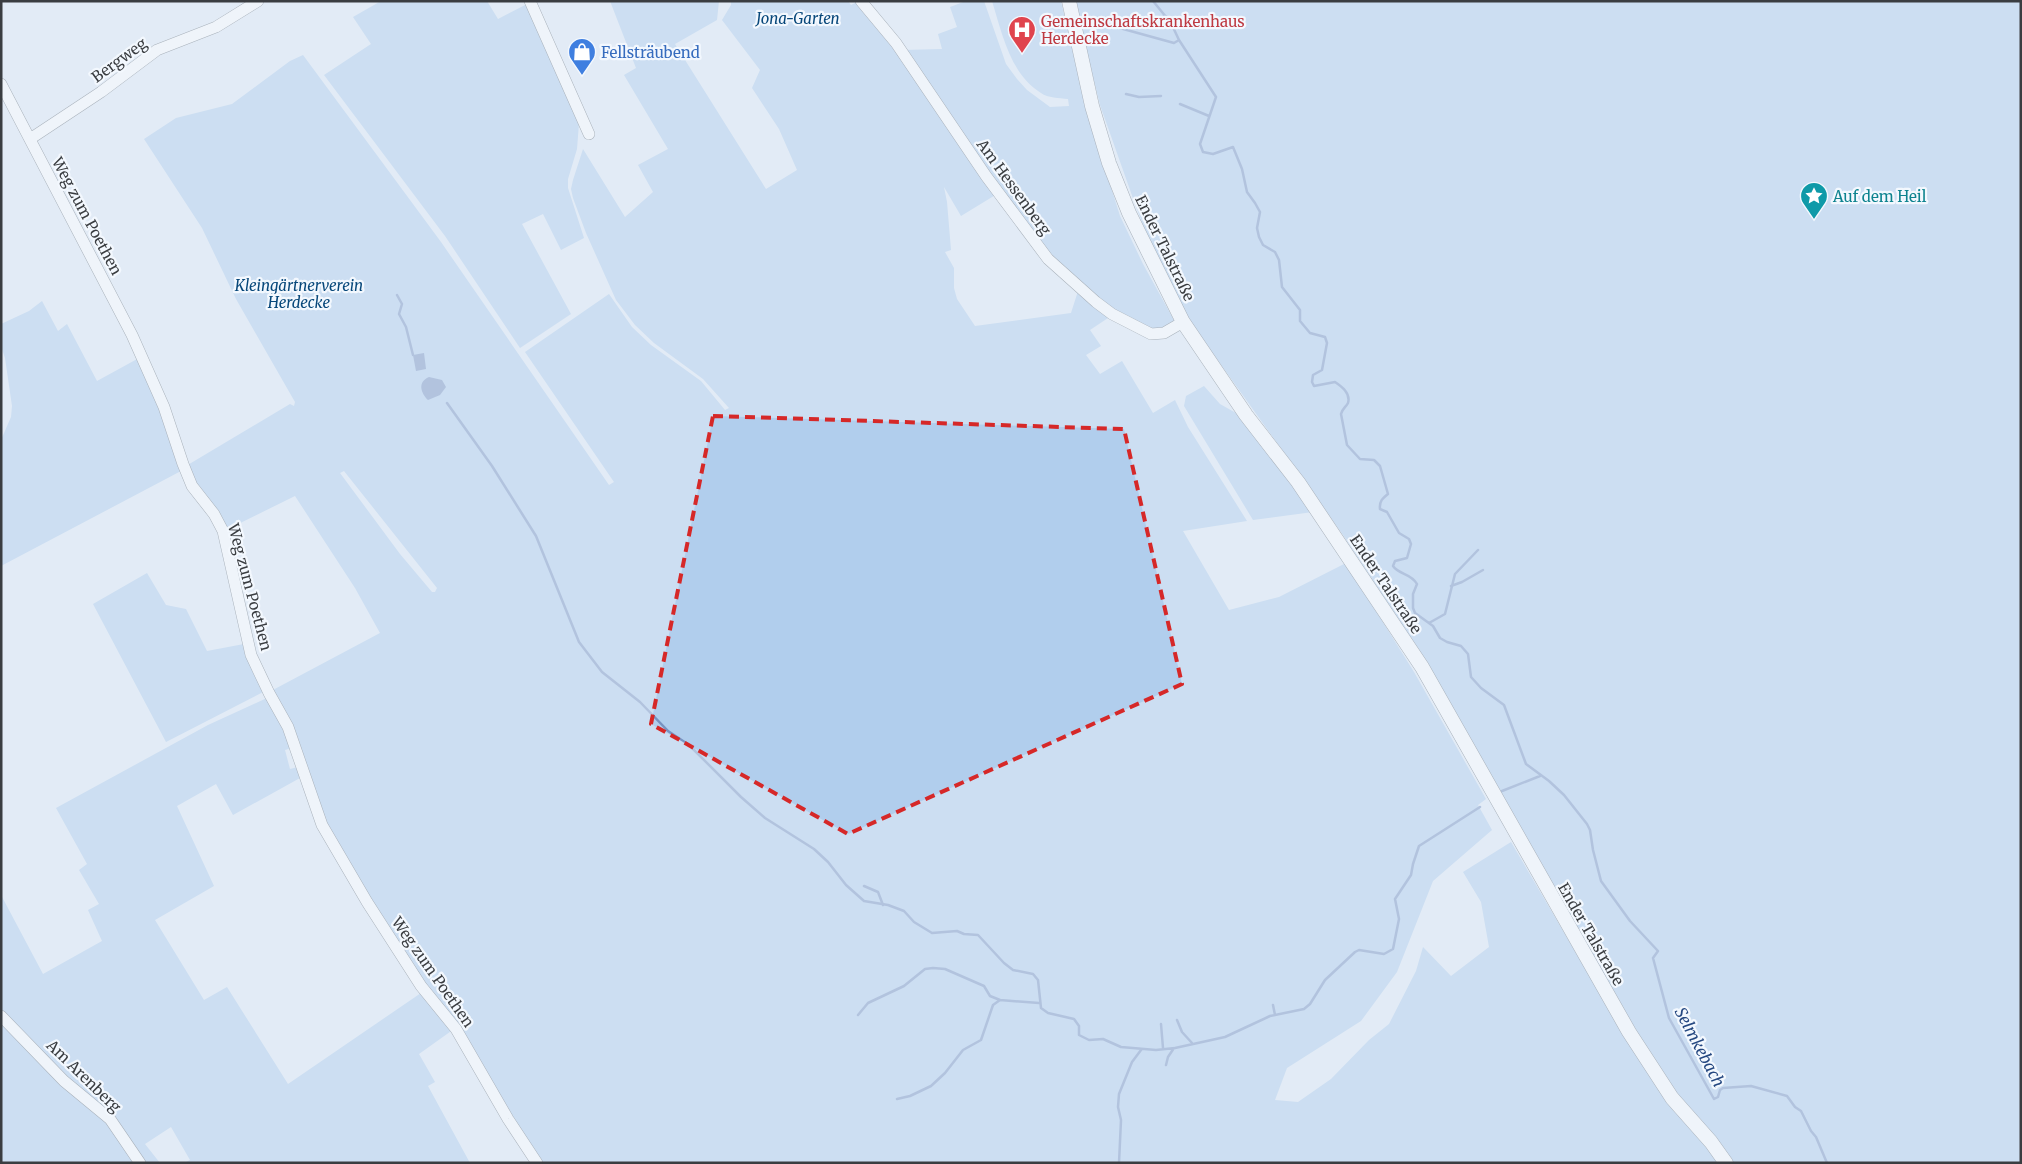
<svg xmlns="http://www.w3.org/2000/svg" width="2022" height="1164" viewBox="0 0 2022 1164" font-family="Merriweather,serif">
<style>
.green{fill:#b1ceed;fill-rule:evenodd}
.water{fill:#7893c1}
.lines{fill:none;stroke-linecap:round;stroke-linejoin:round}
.stream{stroke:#7893c1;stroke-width:2.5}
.minor-casing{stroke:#656d75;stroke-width:12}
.major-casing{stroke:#656d75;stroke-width:15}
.minor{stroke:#fff;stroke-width:11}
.major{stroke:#fff;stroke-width:14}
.marked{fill:none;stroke:#d62828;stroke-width:4;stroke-dasharray:10 6;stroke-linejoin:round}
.labels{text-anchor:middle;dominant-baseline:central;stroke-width:4.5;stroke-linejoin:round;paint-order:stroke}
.park-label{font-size:15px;font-style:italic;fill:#07477a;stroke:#f3f8fe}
.health-label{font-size:15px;fill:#be3a42;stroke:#f3f8fe;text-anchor:start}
.shop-label{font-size:15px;fill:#366cbe;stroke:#f3f8fe;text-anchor:start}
.street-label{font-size:15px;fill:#3a3d41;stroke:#f3f8fe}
.culture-label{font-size:15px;fill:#0d838f;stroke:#f3f8fe;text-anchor:start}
.water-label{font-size:16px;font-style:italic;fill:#254881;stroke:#f3f8fe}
</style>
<rect width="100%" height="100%" fill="#e2ebf5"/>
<path class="green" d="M381,1H487L498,19L529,3L579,123L577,149L568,179V188L584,238L561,250L543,214L522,224L571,314L520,348L445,236L324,75L371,44L353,17Z
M610,1H719L717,20L675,44L766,189L797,170L779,129L752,88L760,70L722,20L731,5V1H848L851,5L859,1L997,194L961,216L944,187L947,202L951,250L945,252L954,268V288L957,299L975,326L1071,313L1079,288L1111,316L1090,330L1101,346L1086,355L1100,374L1122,361L1153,413L1175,400L1188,427L1247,521L1183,531L1229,610L1279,597L1346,563L1414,672L1486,799L1478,805L1492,830L1433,881L1397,972L1361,1021L1287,1068L1275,1100L1298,1102L1331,1079L1369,1040L1389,1024L1416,971L1423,947L1451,976L1489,947L1481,902L1463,872L1511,842L1600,994L1724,1163H541L417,976L323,824L271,691L380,633L355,588L295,496L226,530L195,485L186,466L290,404L294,406L295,402L236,299L202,228L144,139L176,118L232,104L290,61L303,55L441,242L609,485L614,482L525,352L609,294L632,327L651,345L701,381L725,410L729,408L703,379L654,343L635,325L616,300L586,233L573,198L571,189L573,180L583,149L625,217L653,192L638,165L668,149L624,75L636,68ZM344,471L437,588L435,592H432L400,554L340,473Z
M966,1H984L1006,64L1017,79L1027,90L1050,107L1069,106L1068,99C1059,98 1048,98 1041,93C1010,74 1002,33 992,1H1061L1086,107L1120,216L1143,264L1175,322L1164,332H1150L1113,311L1049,256L903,50L942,49L938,34L957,27L950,7Z
M1074,1H2021V1163H1731L1674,1094L1602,977L1427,662L1343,535L1189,320L1156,258L1135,204L1100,105Z
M42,301L58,331L67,324L97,381L139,358L161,409L181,471L1,566V440L11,417L12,406L5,358L1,346V324L29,311Z
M1204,386L1220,404L1243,417L1313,512L1253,520L1184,406L1186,396Z
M147,573L166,605L186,609L207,651L244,644L265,691L166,742L93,604Z
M269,697L292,748L285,750L290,769L298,767L300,778L233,815L216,784L177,806L214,886L155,920L204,1000L227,987L288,1084L421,993L454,1029L419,1054L435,1082L428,1086L470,1163H184L190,1160L171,1127L145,1144L160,1163H145L1,1013V895L43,974L102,941L88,910L99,904L79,870L87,864L56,808L208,725Z
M1,1019L108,1121L136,1163H1Z"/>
<path class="water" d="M424,353L426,369L416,371L413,355Z
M429,377L442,380L446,387L440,395L428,400C421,393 417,382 429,377Z"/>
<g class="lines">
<path class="stream" d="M1153,1L1171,23L1179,40L1216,97L1200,144L1203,152L1213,154L1233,147L1242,169L1247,192L1255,203L1260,212L1257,228L1259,237L1263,245L1275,252L1279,260L1282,287L1300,310V321L1310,333L1325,337L1327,343L1322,370L1313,375L1312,382L1314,386L1335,382C1341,386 1351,393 1348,403C1346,407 1342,409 1341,414L1347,445L1360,459L1374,460L1380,466L1388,494C1383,498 1379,501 1380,509L1387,512L1399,533L1409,539L1411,544L1407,558L1395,561L1393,566C1399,575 1411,573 1417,584L1413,594V608L1415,613L1433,626L1440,638L1447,642L1461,646L1468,654L1471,677L1481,688L1504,705L1526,764L1549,781L1564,795L1587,824L1590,830L1593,850L1601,881L1630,921L1658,951L1653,958L1669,1018L1714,1099L1718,1097L1720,1090L1723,1088L1751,1086L1787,1096L1795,1107L1801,1111L1811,1131L1816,1137L1827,1163
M1116,27L1174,43L1179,40
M1126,94L1139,97L1161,96
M1180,104L1209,116
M397,295L402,304L399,314L406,327L413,355
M447,403L492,466L536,536L579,642L602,672L640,702L668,731L689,745L741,797L765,818L814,849L828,862L846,885L864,901L888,905L904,911L914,922L932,933L957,931L964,934L978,935L1004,963L1013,970L1033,974L1038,980L1041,1008L1048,1013L1074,1019L1079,1026V1035L1089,1040L1103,1039L1121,1047L1156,1050L1175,1048L1225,1037L1270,1016L1304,1009L1310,1004L1325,980L1355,952L1359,950L1384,954L1393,949L1399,919L1395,899L1411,875L1413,864L1419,846L1480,807
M1451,586L1462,582L1483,570
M1429,623L1445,614L1455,574L1478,550
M1502,791L1540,776
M864,886L878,892L883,905
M1273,1005L1275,1015
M858,1015L868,1003L904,986L925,969L933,968L945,969L984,986L990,996L1000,1000
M1177,1020L1182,1032L1192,1043
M1161,1024L1163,1048
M1166,1065L1168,1057L1174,1048
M897,1099L910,1096L931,1086L945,1073L963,1050L981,1040L993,1005L1000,1000L1039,1003
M1119,1163L1121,1120L1118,1107L1119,1094L1132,1062L1141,1050"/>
<defs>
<path id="minor" d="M530,1L589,134
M861,1L896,43L986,176L1048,259L1096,302L1112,314L1151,334L1164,333L1183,322
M1,84L132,335L164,407L183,464L192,486L214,514L223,531L251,655L269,693L288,727L322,825L367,902L421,986L456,1029L508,1119L537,1163
M30,139L101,92L157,50L216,27L258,1
M1,1016L64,1081L110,1119L140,1163"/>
<path id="major" d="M1069,1L1092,106L1109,163L1129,213L1183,322L1246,415L1298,482L1422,667L1629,1032L1672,1098L1711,1142L1726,1163"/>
</defs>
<use href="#minor" class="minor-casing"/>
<use href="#major" class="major-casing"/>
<use href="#minor" class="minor"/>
<use href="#major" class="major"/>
</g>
<path d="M0 0H2022V1164H0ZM713,416L1124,429L1182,684L848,834L651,724Z" fill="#e2ebf5" fill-opacity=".55" fill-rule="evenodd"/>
<path class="marked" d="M713,416L1124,429L1182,684L848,834L651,724Z"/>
<defs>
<symbol id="hospital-pin" viewBox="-11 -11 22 30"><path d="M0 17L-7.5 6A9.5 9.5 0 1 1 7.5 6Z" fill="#e0444e" stroke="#f3f8fe"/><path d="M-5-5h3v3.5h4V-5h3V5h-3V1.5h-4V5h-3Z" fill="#fff"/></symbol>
<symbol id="shop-pin" viewBox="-11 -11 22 30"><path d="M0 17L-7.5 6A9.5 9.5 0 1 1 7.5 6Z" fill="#3f7fe0" stroke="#f3f8fe"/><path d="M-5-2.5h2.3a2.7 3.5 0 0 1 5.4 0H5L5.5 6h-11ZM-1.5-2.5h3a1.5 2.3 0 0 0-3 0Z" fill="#fff"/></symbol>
<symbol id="sight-pin" viewBox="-11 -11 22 30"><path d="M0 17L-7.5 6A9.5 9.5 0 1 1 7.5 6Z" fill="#0f9aa8" stroke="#f3f8fe"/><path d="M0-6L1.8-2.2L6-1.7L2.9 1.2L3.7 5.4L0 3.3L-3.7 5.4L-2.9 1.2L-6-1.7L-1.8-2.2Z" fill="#fff"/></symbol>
</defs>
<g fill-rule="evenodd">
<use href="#hospital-pin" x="1006" y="14" width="32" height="43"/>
<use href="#shop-pin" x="566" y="36" width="32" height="43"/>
<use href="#sight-pin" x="1798" y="180" width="32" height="43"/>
</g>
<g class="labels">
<g class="park-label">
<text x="798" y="18">Jona-Garten</text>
<text x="299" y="285">Kleingärtnerverein<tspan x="299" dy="17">Herdecke</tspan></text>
</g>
<g class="health-label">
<text x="1041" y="21">Gemeinschaftskrankenhaus<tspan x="1041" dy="17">Herdecke</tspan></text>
</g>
<g class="shop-label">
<text x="601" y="52">Fellsträubend</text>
</g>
<g class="street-label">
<text transform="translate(119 60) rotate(-36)">Bergweg</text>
<text transform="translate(1014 187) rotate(54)">Am Hessenberg</text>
<text transform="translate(87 216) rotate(62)">Weg zum Poethen</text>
<text transform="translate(1165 248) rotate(64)">Ender Talstraße</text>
<text transform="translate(1386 584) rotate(56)">Ender Talstraße</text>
<text transform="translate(250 587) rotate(75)">Weg zum Poethen</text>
<text transform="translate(1591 934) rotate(60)">Ender Talstraße</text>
<text transform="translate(433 972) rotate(55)">Weg zum Poethen</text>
<text transform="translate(84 1076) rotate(44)">Am Arenberg</text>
</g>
<g class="culture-label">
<text x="1833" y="196">Auf dem Heil</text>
</g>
<g class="water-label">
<text transform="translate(1700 1047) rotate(62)">Selmkebach</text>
</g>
</g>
<rect width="2022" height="1164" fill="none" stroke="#3a3d41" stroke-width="5"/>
</svg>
